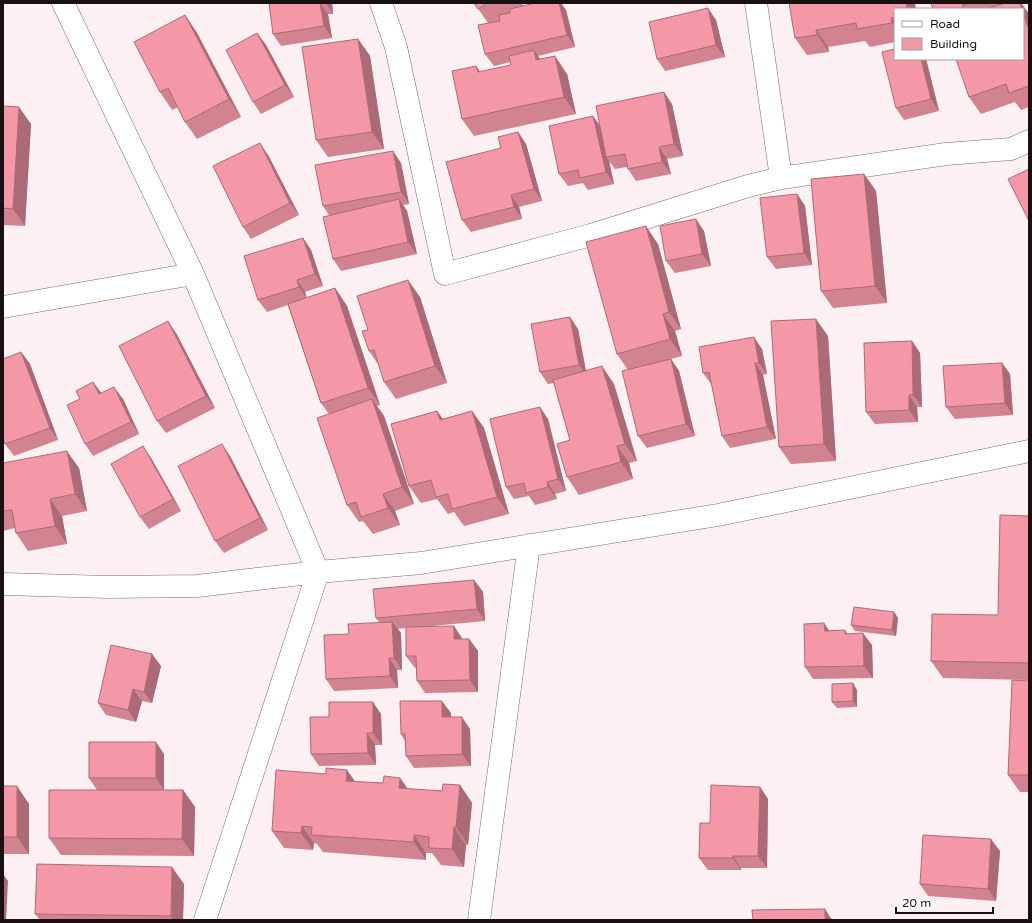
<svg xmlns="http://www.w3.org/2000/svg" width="1032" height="923" viewBox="0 0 1032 923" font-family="'Varela Round',sans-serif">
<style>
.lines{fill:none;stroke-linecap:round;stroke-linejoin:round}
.minor-casing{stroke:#83686c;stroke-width:23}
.minor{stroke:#fff;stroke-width:22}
.wall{fill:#d28390}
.shaded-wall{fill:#ab6a76}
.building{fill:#f498a8;stroke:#ab6a76}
</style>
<rect width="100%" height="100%" fill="#fdf0f2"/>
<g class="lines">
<defs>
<path id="minor" d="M63,3L193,274L318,572L205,920
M381,3L396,47L445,274L591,235L748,186L781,178L946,154L1011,149L1029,141
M756,3L781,178
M3,307L193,274
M3,584L108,587L197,586L318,572L421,563L718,515L1029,451
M479,920L529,545"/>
</defs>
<use href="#minor" class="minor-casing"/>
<use href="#minor" class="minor"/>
</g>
<path class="wall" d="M269,3H332L333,14H328L332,38L281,46L273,34Z
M474,3H522L523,5L522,6L566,10L575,47L538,56L540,59L567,74L576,114L474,136L462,119L476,66L480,72L511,65V62L494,66L485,54L488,23Z
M789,3L895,9V42L870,47L865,41L828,47L829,52L807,55L795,38Z
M931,3H1021L1029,14V107L1021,110L1015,102L981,114L969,97L1023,9H933Z
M185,15L197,33L241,117L197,139L185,122L178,107L172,110L160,92Z
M716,20L725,57L665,71L657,59Z
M257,33L266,45L294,97L261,114L253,102Z
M358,39L370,56L384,149L328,157L316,140Z
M926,59L939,111L904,120L896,108Z
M672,104L683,156L667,159L671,174L636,181L628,169L627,167L615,169L609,161L614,184L588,190L583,183L568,186L559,174L600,125Z
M3,106L31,124L25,226L3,225Z
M518,132L526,144L542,201L519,207L522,219L471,232L462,220L501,148Z
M268,155L299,215L251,239L243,227Z
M401,163L409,204L403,205L407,211L417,254L341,271L333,259L329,215L323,206Z
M864,174L876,191L887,303L833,308L821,291Z
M797,194L805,206L812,265L776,269L767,257Z
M704,231L711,266L675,273L666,261Z
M303,238L311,250L323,286L305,292L307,298L335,288L347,306L380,405L377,406L384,416L414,504L395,511L400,525L373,534L363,521L359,522L347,505L329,414L321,403L288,305L267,312L258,300Z
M658,244L681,329L675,331L682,356L671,359L679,371L695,436L647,448L638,436L628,370L617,354Z
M420,297L447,383L396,399L384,382L380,367L369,351L368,330Z
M578,329L586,371L614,384L637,461L629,463L633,479L579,495L567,477L570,440L554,383L548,384L540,372Z
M176,333L215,408L166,433L157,421Z
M828,336L836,461L791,464L779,447Z
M912,341L920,353L922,407H917L918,422L875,424L866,412Z
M762,349L767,374L763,375L776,439L730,448L722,436L712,385L703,373Z
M21,352L30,364L58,440L14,456L5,444Z
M1002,363L1010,374L1013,415L955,419L946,407Z
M93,382L101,393L123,399L139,434L93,456L85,444L80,399Z
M437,411L443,419L472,411L484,428L509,514L464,526L454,512L448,514L437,499L421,503L409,486Z
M548,419L566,491L555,494L557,499L535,505L529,496L514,499L506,487Z
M230,456L268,530L224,553L215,541Z
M151,458L181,511L149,529L140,517Z
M3,463L79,468L87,511L62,516L67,544L28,551L16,533L15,528L3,531Z
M1029,516V680L943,678L931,661L998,615Z
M474,580L483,592L485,621L421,627L462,638V639H469L478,651V692L425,693L417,681L416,668H415L406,656V628L397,629L401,633L402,670H397L398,688L334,691L326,679L349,634L379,622L376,618Z
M898,618L896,636L855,631L851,625Z
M824,623L829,631L845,630L848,634L872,645L873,678L813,679L805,667Z
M152,654L161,666L152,703L142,701L136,722L106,715L98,703Z
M1029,681V792H1020L1008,775Z
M857,690V707L837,708L832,702Z
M451,713V717L470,729L471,766L414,768L406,756L405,741L401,734Z
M381,714L382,745H375L376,765L319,766L311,754L329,717Z
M164,754V790H124H183L195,807L194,856L61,855L49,838L97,790L89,778Z
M400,778L408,789L442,791L460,785L472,803L468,845H466L464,867L441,865L432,853H426V860L323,852L317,844L314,843L313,850L284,848L272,831L356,782L383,783Z
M3,786L29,804V854H3Z
M760,787L768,799L767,868H741V870H708L699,858L710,823Z
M1000,851L996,901L928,896L920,884Z
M184,884L183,920H40L35,914Z"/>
<path class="shaded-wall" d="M320,3L328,14L332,38L324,26Z
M326,3H332L333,14Z
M559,3H561L566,10L575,47L567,35Z
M906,3H915L916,9H907Z
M1020,3H1021L1029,14V30L1023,13V9H1022Z
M708,8L716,20L725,57L716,45Z
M185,15L197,33L241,117L229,99Z
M891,18L895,23V27L892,23Z
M816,30L828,47L829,52L817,35Z
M257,33L266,45L294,97L285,85Z
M358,39L370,56L384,149L372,132Z
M534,50L546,68L536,60Z
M555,56L567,74L576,114L564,97Z
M921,59H926L939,111L931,99Z
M476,66L488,83L478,72Z
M664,92L672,104L683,156L674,144Z
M19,107L31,124L25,226L13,209Z
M593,116L602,128L606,157L609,161L614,184L606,172Z
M518,132L526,144L542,201L534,189Z
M260,143L268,155L299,215L290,203Z
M659,147L667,159L671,174L662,162Z
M393,151L401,163L409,204L401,192Z
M864,174L876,191L887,303L875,286Z
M797,194L805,206L812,265L804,253Z
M511,195L519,207L522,219L514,207Z
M399,199L407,211L417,254L408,242Z
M696,219L704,231L711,266L702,254Z
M646,226L658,244L681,329L669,312Z
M303,238L311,250L323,286L315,274Z
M297,280L305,292L307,299L299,287Z
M408,280L420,297L447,383L435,366Z
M335,288L347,306L380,405L368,388Z
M663,314L675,331L682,356L670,339Z
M570,317L578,329L587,377L579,365Z
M816,319L828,336L836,461L824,444Z
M168,321L176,333L215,408L206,396Z
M754,337L762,349L767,374L759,363Z
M912,341L920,353L922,407L913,395Z
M21,352L30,364L58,440L50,428Z
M671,359L679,371L695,436L686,424Z
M755,363L763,375L776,439L767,427Z
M1002,363L1010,374L1013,415L1005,403Z
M602,366L614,384L637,461L625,444Z
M93,382L102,394H99Z
M114,387L123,399L139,434L131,422Z
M909,395L917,407L918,422L909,410Z
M372,399L384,416L414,504L402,487Z
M540,407L548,419L566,491L558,479Z
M437,411L449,428L440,420Z
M472,411L484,428L509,514L497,497Z
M222,444L230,456L268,530L260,518Z
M143,446L151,458L181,511L173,499Z
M617,446L629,463L633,479L621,462Z
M67,451L79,468L87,511L75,494Z
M547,482L555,494L557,499L548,487Z
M383,494L395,511L400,525L388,508Z
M50,499L62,516L67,544L55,526Z
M474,580L483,592L485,621L477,609Z
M894,612L898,618L896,636L892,630Z
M392,622L401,633L402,670L394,658Z
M824,623L832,635L825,631Z
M454,626L462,638L463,651L454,639Z
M863,633L872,645L873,678L864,666Z
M469,639L478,651V692L470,680Z
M152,654L161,666L152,703L144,692Z
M389,658L397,670L398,688L390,676Z
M853,683L857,690V707L853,701Z
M133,689L142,701L136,722L128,710Z
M442,701L451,713V729L442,717Z
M373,702L381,714L382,745L373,733Z
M462,717L470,729L471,766L462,754Z
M367,733L375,745L376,765L368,753Z
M156,742L164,754V790L156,778Z
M347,770L359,787L346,781Z
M400,778L412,795L399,788Z
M460,785L472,803L468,845L456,827Z
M17,786L29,804V854L17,837Z
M760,787L768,799L767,868L758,856Z
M183,790L195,807L194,856L182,839Z
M302,826L314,843L313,850L301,833Z
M454,827L466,845L464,867L452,849Z
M414,835L426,853V860L414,842Z
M991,839L1000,851L996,901L988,889Z
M733,856L741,868V870L733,858Z
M172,867L184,884L183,920H173L171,916Z
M3,874L8,881L6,920H3Z
M825,909L832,920H825Z"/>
<path class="building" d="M269,3H320L324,26L273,34Z
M474,3H488L478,9Z
M535,3H559L567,35L485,54L478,25L500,21L499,15L510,13V9Z
M789,3H906L907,9H895V17L891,18L892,23L857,29L856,23L816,30L817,35L795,38Z
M931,3H970L962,5L963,9H933Z
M1005,3H1020L1022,9H987Z
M708,8L716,45L657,59L649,22Z
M1023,13L1029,30V86L1009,93L1006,84L969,97L956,59H1023Z
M185,15L229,99L185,122L168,88L160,92L134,42Z
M257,33L285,85L253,102L226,50Z
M358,39L372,132L316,140L302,47Z
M895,49V59H921L931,99L896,108L882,52Z
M534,50L536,60L555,56L564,97L462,119L452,71L476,66L478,72L511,65L509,56Z
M664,92L674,144L659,147L662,162L628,169L625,154L606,157L596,106Z
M3,106L19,107L13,209L3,208Z
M593,116L606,172L580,178L578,170L559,174L549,126Z
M518,132L534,189L511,195L514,207L462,220L446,162L501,148L498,137Z
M260,143L290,203L243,227L213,166Z
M393,151L401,192L323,206L315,165Z
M1029,169V221L1008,179Z
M864,174L875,286L821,291L811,179Z
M797,194L804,253L767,257L760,198Z
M399,199L408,242L333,259L323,217Z
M696,219L702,254L666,261L660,226Z
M646,226L669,312L663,314L670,339L617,354L586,242Z
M303,238L315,274L297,280L299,287L258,300L244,256Z
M408,280L435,366L384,382L374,350L369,351L362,331L368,330L357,296Z
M335,288L368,388L321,403L288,304Z
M570,317L579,365L540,372L531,324Z
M816,319L824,444L779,447L771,321Z
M168,321L206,396L157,421L119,346Z
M754,337L759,363H755L767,427L722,436L709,372L703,373L699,347Z
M912,341L913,395H909V410L866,412L864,343Z
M21,352L50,428L5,444L3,439V359Z
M671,359L686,424L638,436L622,371Z
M1002,363L1005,403L946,407L943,366Z
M602,366L625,444L617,446L621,462L567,477L557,444L570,440L553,380Z
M93,382L99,394L114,387L131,422L85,444L67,405L80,399L76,391Z
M372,399L402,487L383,494L388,508L361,517L356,502L347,505L317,418Z
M540,407L558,479L547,482L548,487L526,493L524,483L506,487L490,419Z
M437,411L440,420L472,411L497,497L452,509L448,494L436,497L431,480L409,486L391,424Z
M222,444L260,518L215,541L178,466Z
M143,446L173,499L140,517L111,464Z
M67,451L75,494L50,499L55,526L16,533L12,510L3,511V463Z
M1000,515L1029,516V663L931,661L932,614L998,615Z
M474,580L477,609L376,618L373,589Z
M854,607L894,612L892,630L851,625Z
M392,622L394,658H389L390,676L326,679L324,635L349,634L348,624Z
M824,623L825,631L845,630V634L863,633L864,666L805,667L804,624Z
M454,626V639H469L470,680L417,681L416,656H406V627Z
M111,645L152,654L144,692L133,689L128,710L98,703Z
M1012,680L1029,681V775H1008Z
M853,683V701L832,702V684Z
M400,701H442V717H462V754L406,756L405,734H401Z
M329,702H373V733H367L368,753L311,754L310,717H329Z
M89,742H156V778H89Z
M326,768L347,770L346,781L383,783L384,776L400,778L399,788L442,791L443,784L460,785L456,827H454L452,849L429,848V837L414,835V842L311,835L312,827L302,826L301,833L272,831L276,770L326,774Z
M711,785L760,787L758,856H733V858H699L700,823H710Z
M3,786H17V837H3Z
M49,790H183L182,839L49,838Z
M923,835L991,839L988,889L920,884Z
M37,864L172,867L171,916L35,914Z
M825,909V920H753L752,910Z"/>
<rect width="1032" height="923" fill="none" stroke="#1a1012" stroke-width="8"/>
<rect x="894" y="8" width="130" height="52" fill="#ffffff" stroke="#a39fa0"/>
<rect x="902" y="21" width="20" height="6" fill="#ffffff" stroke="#a39fa0"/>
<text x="930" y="28" font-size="12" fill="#1a1012">Road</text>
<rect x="902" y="38" width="20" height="12" fill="#f498a8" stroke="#a39fa0"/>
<text x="930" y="48" font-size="12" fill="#1a1012">Building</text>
<path d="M896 907v6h97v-6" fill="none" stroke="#1a1012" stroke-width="2"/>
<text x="902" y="907" font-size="12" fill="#1a1012" stroke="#ffffff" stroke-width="3" paint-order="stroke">20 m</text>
</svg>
